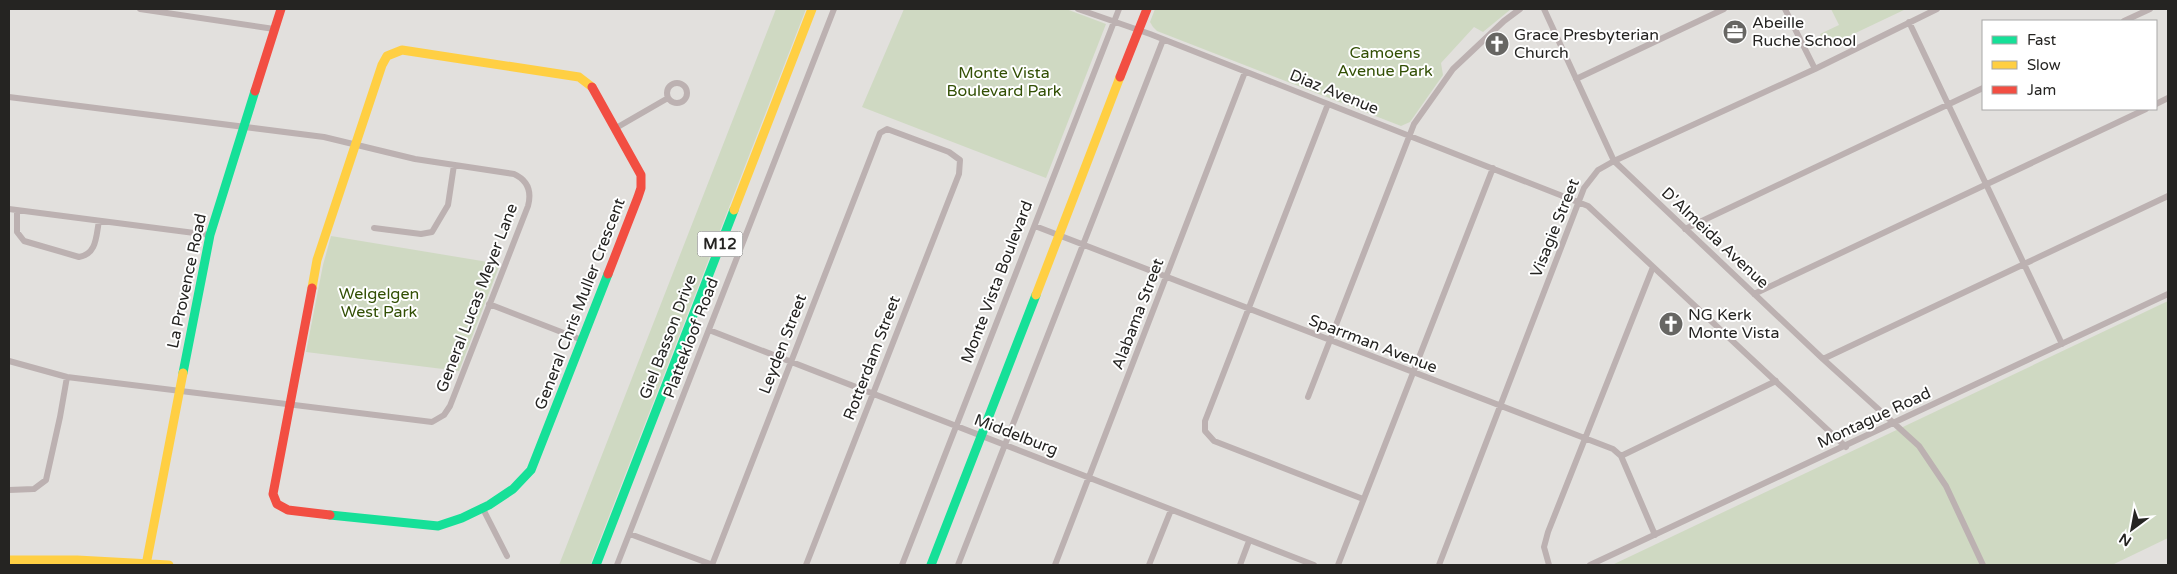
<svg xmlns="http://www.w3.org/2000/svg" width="2177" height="574" viewBox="0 0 2177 574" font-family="'Varela Round',sans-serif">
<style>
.green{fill:#cfd9c2}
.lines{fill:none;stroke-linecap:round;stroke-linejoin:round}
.street{stroke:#bcb1b1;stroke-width:6}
.fast{stroke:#16e098;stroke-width:9}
.slow{stroke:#ffcf43;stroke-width:9}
.jam{stroke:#f24e42;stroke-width:9}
.labels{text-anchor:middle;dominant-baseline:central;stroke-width:4;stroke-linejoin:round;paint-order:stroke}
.shield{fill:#fff;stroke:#666664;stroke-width:1}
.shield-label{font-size:15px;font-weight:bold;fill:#252422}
.poi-label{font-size:16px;fill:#252422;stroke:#fff;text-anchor:start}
.park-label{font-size:16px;fill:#324f04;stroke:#fff}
.street-label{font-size:16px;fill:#252422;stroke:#fff}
</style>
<rect width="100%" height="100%" fill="#e2e0dd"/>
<path class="green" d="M776,9H806L590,565H559Z
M904,9H1066L1106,24L1046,178L862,107Z
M1155,9H1511L1483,32L1474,27L1441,63L1443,75L1410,122L1401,126L1157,31L1153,27L1150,22Z
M1831,9H1906L1845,38L1844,36L1843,39L1826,47L1820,34L1839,25Z
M331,236L500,264L459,371L306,352L323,265Z
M2168,301V538L2112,565H1612Z"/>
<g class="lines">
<path class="street" d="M140,9L274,29
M1078,9L1150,34L1588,206L1846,447
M1544,9L1614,161L1823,359L1919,446L1946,486L1983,565
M1785,9L1815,69
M2124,21L2150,9
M1909,22L2062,344
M1576,79L1724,9
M667 93a10 10 0 1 1 20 0a10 10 0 1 1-20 0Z
M9,97L324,137L415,159L514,174C527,180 532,191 528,206L450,406L444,415L432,422L67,377L9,361
M1328,104L1205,421V431L1214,441L1363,499
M2156,104L2168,98
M616,128L668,98
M9,209L210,235
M17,210V232L24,241L79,257C97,254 96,236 99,221
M1035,226L1613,449L1621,456L1655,535
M374,228L421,234L432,232L448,205L454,165
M1685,229L1983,88
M1754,294L2146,109
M489,304L582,340
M709,330L1314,565
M1823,359L2168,196
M1308,397L1414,124L1453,69L1504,21L1520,9
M1621,456L1776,381
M9,490L34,489L46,480L60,417L67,377
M482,507L507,556
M630,534L713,565
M617,565L834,9
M712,565L880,133L887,129L949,152L960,160L959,174L806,565
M902,565L1119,9
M958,565L1163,40
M1055,565L1245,72
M1149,565L1171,510
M1240,565L1249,541
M1338,565L1493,168
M1439,565L1584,188L1598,170L1614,161L1815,69L1937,9
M1549,565L1544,547L1548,532L1653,267
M1590,565L2168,294"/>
<path class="fast" d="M183,373L210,235L255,91
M330,515L438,526L462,518L489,505L513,489L531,470L608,274
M596,565L734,210
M931,565L1036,295"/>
<path class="slow" d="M402,50L579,77L592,87
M734,210L812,9
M312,288L317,260L382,65L387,56L402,50
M1036,295L1120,77
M9,560H77L169,565
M146,565L183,373"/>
<path class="jam" d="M1120,77L1147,9
M592,87L641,175V188L638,197L608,274
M255,91L281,9
M312,288L273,494L277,504L288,510L330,515"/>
</g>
<defs>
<symbol id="office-disc" viewBox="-11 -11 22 22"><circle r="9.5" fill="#676663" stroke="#fff"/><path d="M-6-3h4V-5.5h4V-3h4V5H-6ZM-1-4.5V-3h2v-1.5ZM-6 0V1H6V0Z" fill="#fff"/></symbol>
<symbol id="church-disc" viewBox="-11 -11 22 22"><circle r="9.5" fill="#676663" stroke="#fff"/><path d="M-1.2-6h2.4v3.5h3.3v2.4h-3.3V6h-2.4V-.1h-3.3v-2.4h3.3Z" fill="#fff"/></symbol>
</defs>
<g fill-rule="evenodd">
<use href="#office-disc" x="1721" y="18" width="28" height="28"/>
<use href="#church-disc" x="1483" y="30" width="28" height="28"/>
<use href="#church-disc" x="1657" y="310" width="28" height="28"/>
</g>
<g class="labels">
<rect class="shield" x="697.5" y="231.5" width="45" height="25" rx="4"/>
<g class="shield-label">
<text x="720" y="244">M12</text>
</g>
<g class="poi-label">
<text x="1752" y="23">Abeille<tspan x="1752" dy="18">Ruche School</tspan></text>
<text x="1514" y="35">Grace Presbyterian<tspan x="1514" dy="18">Church</tspan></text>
<text x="1688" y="315">NG Kerk<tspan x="1688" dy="18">Monte Vista</tspan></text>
</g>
<g class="park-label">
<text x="1385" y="53">Camoens<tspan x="1385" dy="18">Avenue Park</tspan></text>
<text x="1004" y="73">Monte Vista<tspan x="1004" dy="18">Boulevard Park</tspan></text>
<text x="379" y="294">Welgelgen<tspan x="379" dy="18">West Park</tspan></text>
</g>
<g class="street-label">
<text transform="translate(1334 92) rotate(22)">Diaz Avenue</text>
<text transform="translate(1555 228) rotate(-68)">Visagie Street</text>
<text transform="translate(1715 238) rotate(43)">D'Almeida Avenue</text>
<text transform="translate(187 281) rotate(-78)">La Provence Road</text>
<text transform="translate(997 282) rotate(-69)">Monte Vista Boulevard</text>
<text transform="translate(477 298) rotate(-69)">General Lucas Meyer Lane</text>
<text transform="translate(580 304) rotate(-69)">General Chris Muller Crescent</text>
<text transform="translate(1138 314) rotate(-69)">Alabama Street</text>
<text transform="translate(668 337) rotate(-69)">Giel Basson Drive</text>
<text transform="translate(691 338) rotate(-69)">Plattekloof Road</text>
<text transform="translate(783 344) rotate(-69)">Leyden Street</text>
<text transform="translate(1373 344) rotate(21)">Sparrman Avenue</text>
<text transform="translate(872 358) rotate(-69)">Rotterdam Street</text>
<text transform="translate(1874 418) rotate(-25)">Montague Road</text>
<text transform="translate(1016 435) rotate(21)">Middelburg</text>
</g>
</g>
<rect width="2177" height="574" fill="none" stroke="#252422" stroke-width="20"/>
<rect x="1982" y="20" width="175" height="90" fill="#ffffff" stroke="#a8a7a7"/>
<rect x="1992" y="36" width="25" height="8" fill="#16e098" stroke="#a8a7a7"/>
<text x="2027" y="45" font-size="15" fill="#252422">Fast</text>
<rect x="1992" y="61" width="25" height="8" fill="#ffcf43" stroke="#a8a7a7"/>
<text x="2027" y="70" font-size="15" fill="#252422">Slow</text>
<rect x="1992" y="86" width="25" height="8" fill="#f24e42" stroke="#a8a7a7"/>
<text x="2027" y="95" font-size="15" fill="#252422">Jam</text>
<g transform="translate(2132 529) rotate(212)" stroke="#ffffff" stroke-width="4" paint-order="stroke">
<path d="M0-4L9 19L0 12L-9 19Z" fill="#252422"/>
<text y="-8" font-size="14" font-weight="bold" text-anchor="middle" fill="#252422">N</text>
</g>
</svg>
